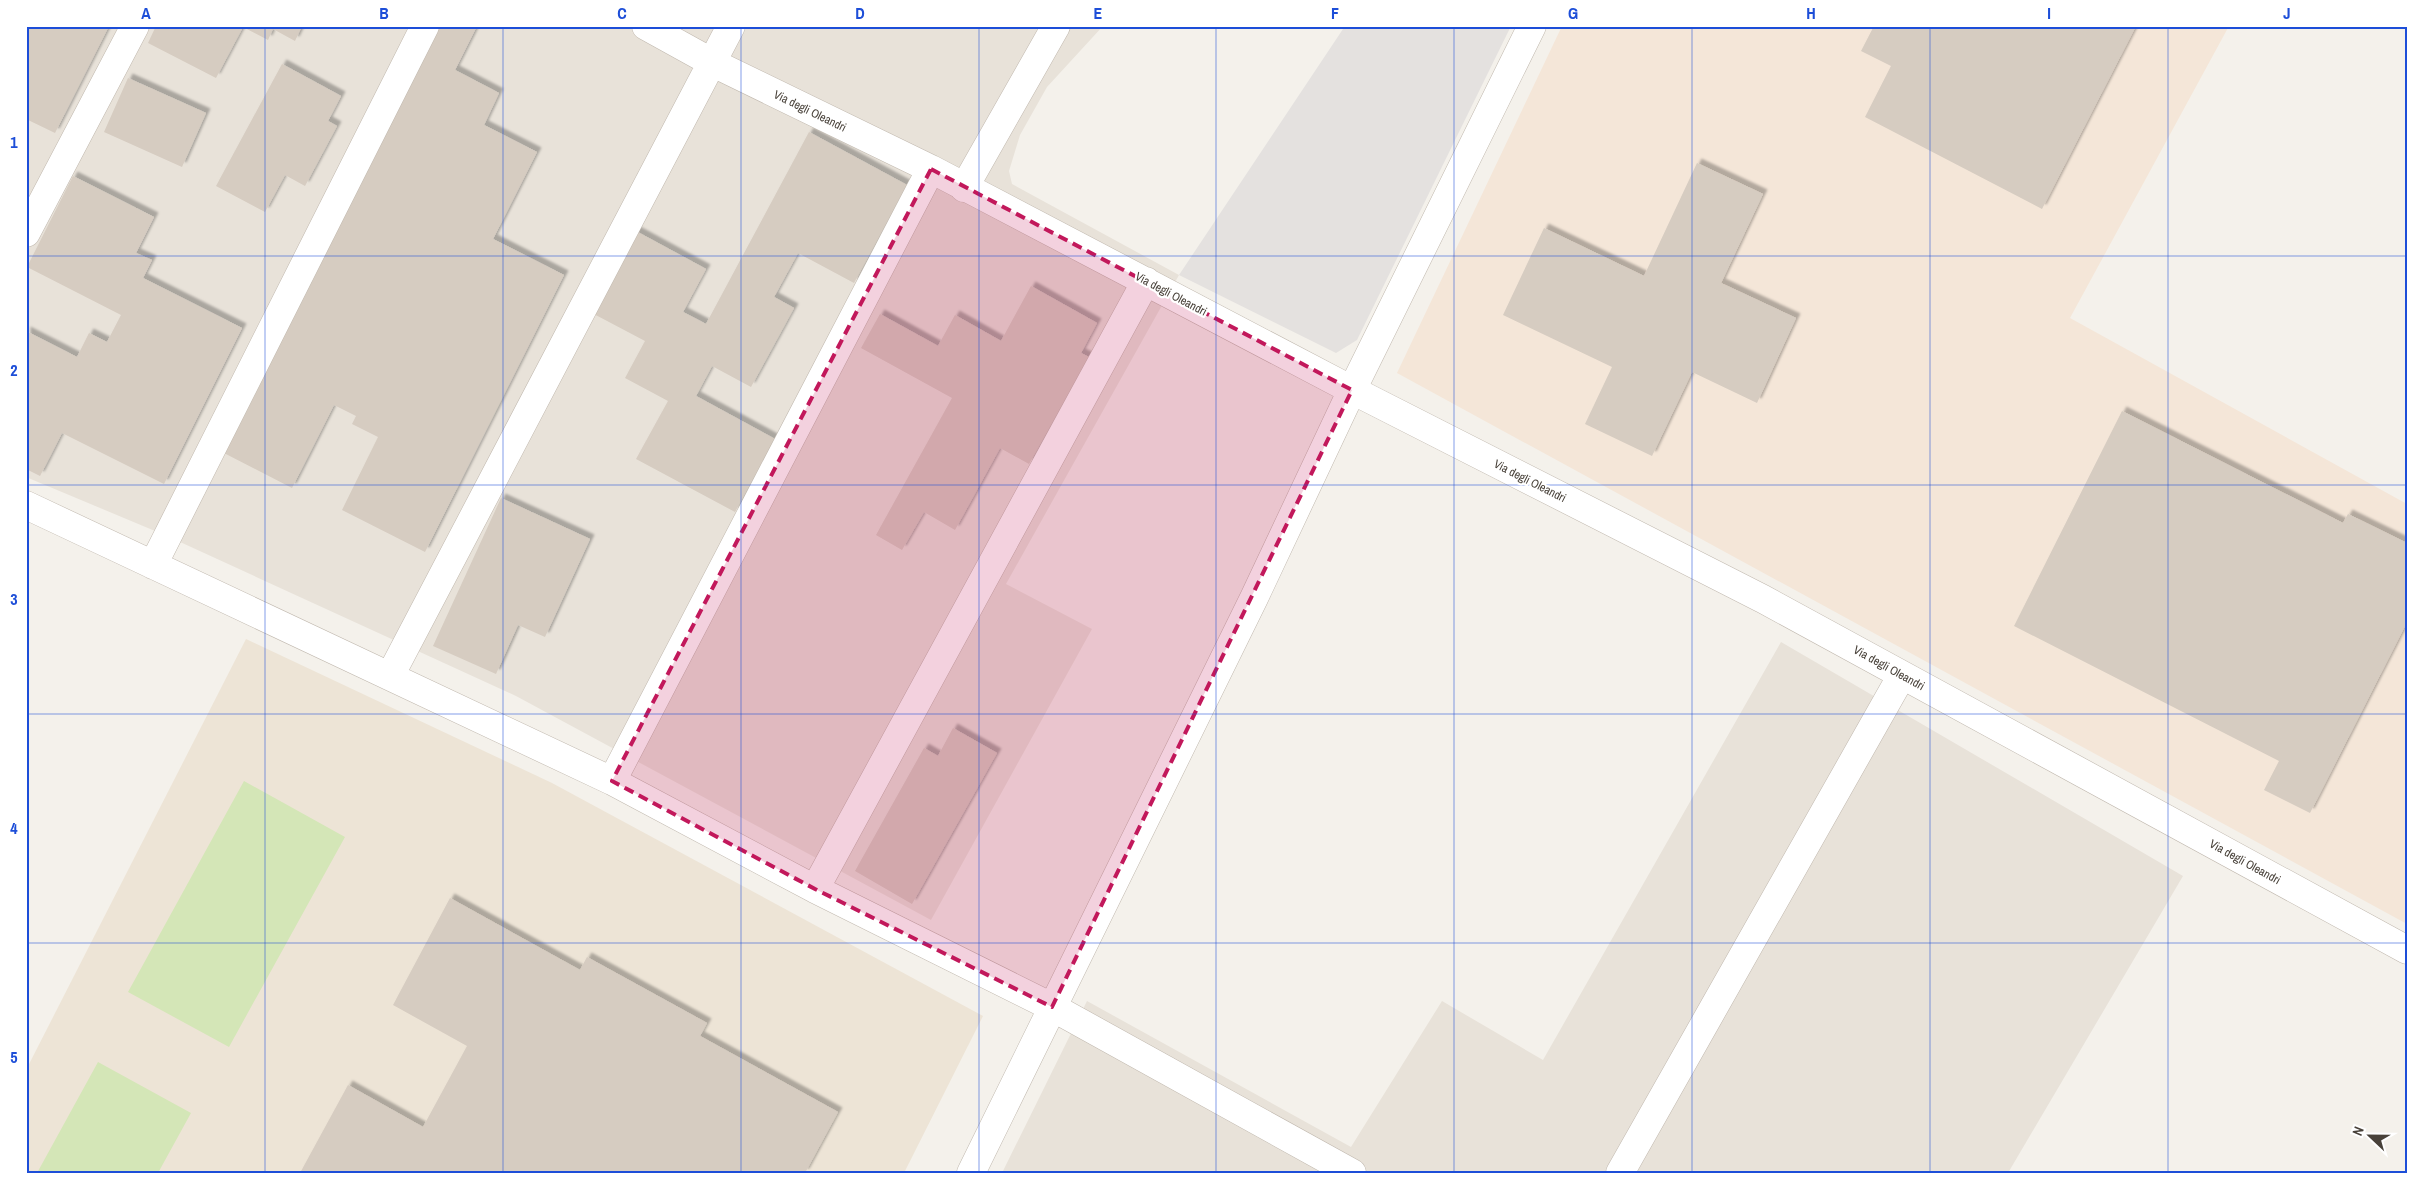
<svg xmlns="http://www.w3.org/2000/svg" width="2433" height="1199" viewBox="0 0 2433 1199" font-family="'Archivo Narrow',sans-serif">
<style>
.residential{fill:#e8e2d9}
.commercial{fill:#f4e6d8}
.education{fill:#ede4d6}
.green{fill:#d4e6b7}
.parking{fill:#e4e1df}
.building{fill:#d6ccc1;filter:url(#shadow)}
.lines{fill:none;stroke-linecap:round;stroke-linejoin:round}
.minor-casing{stroke:#c0b8ae;stroke-width:29}
.minor{stroke:#fff;stroke-width:28}
.marked{fill:#c2185b;fill-opacity:0.2;stroke:#c2185b;stroke-width:4;stroke-dasharray:10 6;stroke-linejoin:round}
.grid{fill:none;stroke:#1d4ed8;stroke-width:1;stroke-opacity:0.55}
.labels{text-anchor:middle;dominant-baseline:central;stroke-width:4.5;stroke-linejoin:round;paint-order:stroke}
.street-label{font-size:12px;fill:#484139;stroke:#fff}
.neatline{fill:none;stroke:#1d4ed8;stroke-width:2}
.grid-label{font-size:16px;text-anchor:middle;font-weight:bold;fill:#1d4ed8}
</style>
<defs>
<filter id="shadow"><feDropShadow dx="4.5" dy="-4.5" stdDeviation="1" flood-color="#0004"/></filter>
</defs>
<rect width="100%" height="100%" fill="#f4f1eb"/>
<path class="residential" d="M26,26H1103L1047,87L1020,135L1009,171L1012,184L1179,275L1006,584L1092,629L931,920L516,696L167,536L26,477Z
M1781,642L2183,876L2008,1173H1002L1087,1001L1351,1147L1442,1001L1543,1060Z"/>
<path class="commercial" d="M1562,26H2229L2070,318L2407,504V924L1397,373Z"/>
<path class="education" d="M246,639L552,783L983,1016L904,1173H26V1070Z"/>
<path class="green" d="M244,781L345,837L229,1047L128,992Z
M98,1062L191,1113L158,1173H37Z"/>
<path class="parking" d="M1345,26H1511L1357,340L1336,353L1179,275Z"/>
<path class="building" d="M26,26H109L55,133L26,119Z
M156,26H302L295,41L273,29L268,40L243,27L216,78L148,43Z
M437,26H477L455,70L499,93L484,125L537,152L493,239L564,275L425,552L342,510L378,437L352,424L356,416L334,405L292,488L222,452Z
M1874,26H2136L2042,209L1865,117L1891,66L1861,51Z
M282,64L341,96L328,121L337,126L305,186L285,175L265,212L216,186Z
M128,78L206,113L182,167L104,132Z
M809,132L907,185L854,283L798,253L774,297L794,308L751,387L712,366L696,396L775,439L735,512L636,459L668,401L625,378L645,341L590,312L634,230L706,269L683,312L706,324Z
M1697,163L1763,194L1721,283L1796,318L1757,403L1692,372L1652,456L1585,424L1612,367L1503,315L1544,228L1644,276Z
M73,176L154,217L136,253L152,260L143,278L242,328L164,484L62,433L40,476L26,469V331L77,357L89,333L107,342L121,315L27,267Z
M1031,286L1097,323L1081,353L1089,357L1029,464L1000,448L955,530L924,512L902,550L876,535L952,398L861,348L880,314L938,346L955,315L1001,341Z
M2122,411L2343,523L2348,514L2407,543V622L2310,813L2264,790L2279,761L2014,626Z
M501,498L590,539L545,637L518,625L496,674L433,646Z
M953,728L997,753L912,904L855,871L924,748L938,756Z
M450,898L580,970L587,957L707,1023L700,1036L838,1112L805,1173H300L348,1085L423,1127L467,1046L393,1005Z"/>
<g class="lines">
<defs>
<path id="minor" d="M646,26L713,63L931,169L1352,390L1763,599L2407,950
M964,188L1056,26
M26,233L135,26
M26,505L612,781L815,889L1052,1007L1352,1173
M153,565L425,26
M390,676L731,26
M612,781L931,169
M815,889L1146,281
M971,1173L1254,598L1352,390L1532,26
M1620,1173L1902,675"/>
</defs>
<use href="#minor" class="minor-casing"/>
<use href="#minor" class="minor"/>
</g>
<path class="marked" d="M931,169L1352,390L1052,1007L815,889L612,781Z"/>
<path class="grid" d="M265,26V1173M503,26V1173M741,26V1173M979,26V1173M1216,26V1173M1454,26V1173M1692,26V1173M1930,26V1173M2168,26V1173M26,256H2407M26,485H2407M26,714H2407M26,943H2407"/>
<g class="labels">
<g class="street-label">
<text transform="translate(810 111) rotate(26)">Via degli Oleandri</text>
<text transform="translate(1171 294) rotate(28)">Via degli Oleandri</text>
<text transform="translate(1530 481) rotate(27)">Via degli Oleandri</text>
<text transform="translate(1889 668) rotate(29)">Via degli Oleandri</text>
<text transform="translate(2245 862) rotate(29)">Via degli Oleandri</text>
</g>
</g>
<rect width="2433" height="1199" fill="none" stroke="#ffffff" stroke-width="55"/>
<g transform="translate(2370 1136) rotate(292)" stroke="#ffffff" stroke-width="4" paint-order="stroke">
<path d="M0-4L9 19L0 12L-9 19Z" fill="#484139"/>
<text y="-8" font-size="14" font-weight="bold" text-anchor="middle" fill="#484139">N</text>
</g>
<rect x="28" y="28" width="2378" height="1144" class="neatline"/>
<g class="grid-label">
<text x="146" y="19">A</text>
<text x="384" y="19">B</text>
<text x="622" y="19">C</text>
<text x="860" y="19">D</text>
<text x="1098" y="19">E</text>
<text x="1335" y="19">F</text>
<text x="1573" y="19">G</text>
<text x="1811" y="19">H</text>
<text x="2049" y="19">I</text>
<text x="2287" y="19">J</text>
<text x="14" y="148">1</text>
<text x="14" y="376">2</text>
<text x="14" y="605">3</text>
<text x="14" y="834">4</text>
<text x="14" y="1063">5</text>
</g>
</svg>
